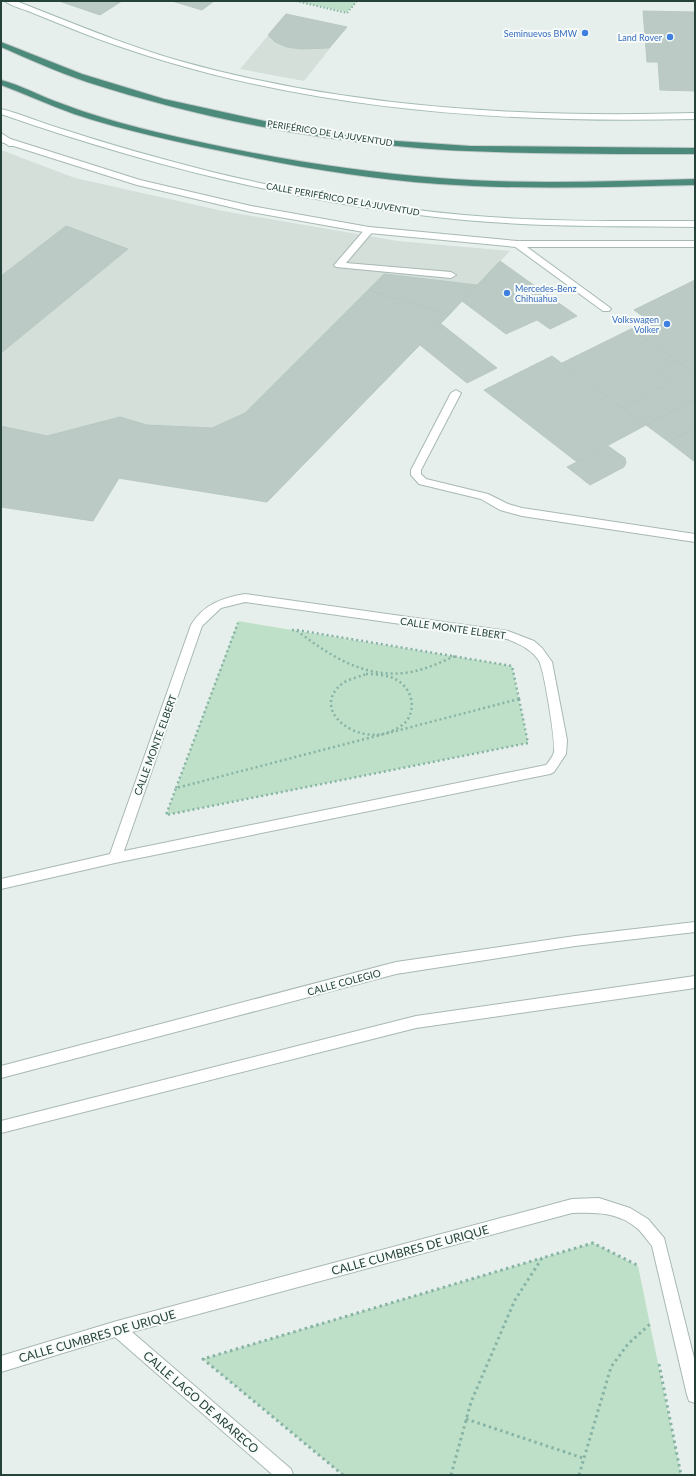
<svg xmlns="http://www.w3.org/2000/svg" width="696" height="1476" viewBox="0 0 696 1476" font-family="Lato,sans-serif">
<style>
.built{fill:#d4dfda}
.green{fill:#bfe0c8}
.building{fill:#bbcac4;stroke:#b8c9c2}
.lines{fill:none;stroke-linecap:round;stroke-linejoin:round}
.service-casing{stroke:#a8b8b2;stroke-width:2}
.minor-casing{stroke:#a8b8b2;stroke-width:2}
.tertiary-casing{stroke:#a8b8b2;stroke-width:2}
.secondary-casing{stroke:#a4bbb3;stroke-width:2}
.trunk-casing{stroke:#c2cac8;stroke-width:2}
.path-far2{stroke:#86b3a5;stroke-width:2;stroke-dasharray:1.5 2;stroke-linecap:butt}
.path-far1{stroke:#86b3a5;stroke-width:2.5;stroke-dasharray:2 3;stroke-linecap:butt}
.path{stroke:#86b3a5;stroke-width:3;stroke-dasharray:2.5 3.5;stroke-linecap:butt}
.service{fill:#fff;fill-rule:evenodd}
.minor{fill:#fff;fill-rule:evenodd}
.tertiary{fill:#fff;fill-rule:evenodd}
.secondary{fill:#fff;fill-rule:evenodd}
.trunk{fill:#4c8a7c;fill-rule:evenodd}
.shop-dot{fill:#3f7fe0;stroke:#f7fbf9;stroke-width:1.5}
.labels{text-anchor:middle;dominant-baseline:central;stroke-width:4;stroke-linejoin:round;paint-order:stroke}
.far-shop-label{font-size:9px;fill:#366cbe;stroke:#f7fbf9;text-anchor:end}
.far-street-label{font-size:9px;fill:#24423a;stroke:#f7fbf9}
.street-label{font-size:10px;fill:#24423a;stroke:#f7fbf9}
.near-street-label{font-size:12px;fill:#24423a;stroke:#f7fbf9}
</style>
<rect width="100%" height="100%" fill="#e6efeb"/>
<path class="built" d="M286,14L347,27L304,81L240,69Z
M1,150L75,178L223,211L398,241L510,251L267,502L119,479L93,521L1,507Z"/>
<path class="green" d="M296,1H357L347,12Z
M238,621L512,666L528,743L166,815Z
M593,1243L638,1266L681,1475H343L203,1359Z"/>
<path class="building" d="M59,1H122L100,15Z
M172,1H214L202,10Z
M643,11L695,12V91L660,90L658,62H647Z
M286,14L347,27L329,48L301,49L287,47L275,42L268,35Z
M66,226L128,249L1,353V276Z
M500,261L577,316L550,329L537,320L506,334L462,301Z
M384,274L477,285L449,315L368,290Z
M695,280V373L631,329L648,320L634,310Z
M368,290L449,315L267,502L119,478L93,521L1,507V426L47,436L120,417L147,425L212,428L245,413Z
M440,323L497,368L467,383L420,345Z
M631,329L676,360L656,371L671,382L622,408L562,363Z
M552,356L622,408L646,425L577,462L484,390Z
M676,360L695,373V399L646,425L622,408L671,382L656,371Z
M695,399V428L669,442L646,425Z
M695,428V462L669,442Z
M608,446L625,458L626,463L624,467L590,485L567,467Z"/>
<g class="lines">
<defs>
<path id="service" d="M369,227L374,230L346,263L451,272L456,275L451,278L336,267L334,265L336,263L366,228Z
M517,241L520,242L609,307L611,309L609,311H603L514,246L512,244L514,242Z
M456,390L461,393L421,470V474L426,479L488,494L508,504L522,508L695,534V542L522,516L500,510L481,499L419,484L411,475V470L451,393Z"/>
<path id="minor" d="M245,594L508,631L534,641L542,648L552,662L567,740L566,754L554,772L550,774L115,863L1,889V879L110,854L191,625C204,604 222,598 245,594ZM245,602L507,639C519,644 532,649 539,661C544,669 556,743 554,752C553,757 549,761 546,765L124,851L202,626L221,608Z
M599,1198L630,1208L648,1219L664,1238L695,1362V1403L689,1401L687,1395L652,1246C648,1241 643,1234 638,1229C619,1212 596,1212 572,1213L132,1332L291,1469L293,1475H273L115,1337L1,1372V1356L117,1321L572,1199Z"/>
<path id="tertiary" d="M1,136L140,180L251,206L369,227L517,241H695V247H517L369,233L251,212L137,185L1,142Z
M695,922V932L575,946L396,974L1,1078V1066L396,962L575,936Z
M695,976V988L416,1028L1,1133V1121L416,1016Z"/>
<path id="secondary" d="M5,1H16C70,22 124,45 180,61C347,108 522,118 695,113V119C488,124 275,108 80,32C63,25 45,18 28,11C20,8 11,6 5,1Z
M1,109C22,114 41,123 62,129C111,145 161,159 212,172C295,192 380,207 464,215C541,222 618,221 695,221V227C618,226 541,227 464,220C306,205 150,166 1,114Z
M1,133L15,142L16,144L15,146H9L1,140Z"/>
<path id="trunk" d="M1,42L82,74L164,99L269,122L342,135L397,141L470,146L695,148V154C642,154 588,154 535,153C489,152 442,151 396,146C292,136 186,114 87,82C57,72 29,59 1,47Z
M1,80C21,85 40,96 60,103C91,115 123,124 156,132C248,154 344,171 439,178C524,185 610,181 695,179V185C610,187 524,190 439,184C371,179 303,168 236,154C181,143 126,131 74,114C49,105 25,94 1,85Z"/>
</defs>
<use href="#service" class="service-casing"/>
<use href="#minor" class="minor-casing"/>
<use href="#tertiary" class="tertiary-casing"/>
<use href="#secondary" class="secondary-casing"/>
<use href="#trunk" class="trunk-casing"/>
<path class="path-far2" d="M296,1L347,13L357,1"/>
<path class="path-far1" d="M292,630H296C330,656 366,680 411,672C427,669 441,662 455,656
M297,630L512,666L519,699
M366,674C375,674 385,675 393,678C409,685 417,703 408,719C404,725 398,728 392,731C357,747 308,709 343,683C349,679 359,677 366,674Z
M519,699L528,743L166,815L176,788Z
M176,788L238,623"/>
<path class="path" d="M659,1364L681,1475
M466,1419L583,1458
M343,1475L203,1359L542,1258
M451,1475L471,1402L515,1300L542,1258L593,1243L637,1265
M579,1475L611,1367L628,1344L650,1324"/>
<use href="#service" class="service"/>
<use href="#minor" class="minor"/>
<use href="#tertiary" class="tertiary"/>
<use href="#secondary" class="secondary"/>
<use href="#trunk" class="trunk"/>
</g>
<g class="shop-dot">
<circle cx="585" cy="33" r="4"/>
<circle cx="670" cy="37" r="4"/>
<circle cx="507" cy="293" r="4"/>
<circle cx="667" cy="324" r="4"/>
</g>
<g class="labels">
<g class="far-shop-label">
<text x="577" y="33">Seminuevos BMW</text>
<text x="662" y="37">Land Rover</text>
<text x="515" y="288" text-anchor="start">Mercedes-Benz<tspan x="515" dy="10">Chihuahua</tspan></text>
<text x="659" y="319">Volkswagen<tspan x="659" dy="10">Volker</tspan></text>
</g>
<g class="far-street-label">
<text transform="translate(330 133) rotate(9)">PERIFÉRICO DE LA JUVENTUD</text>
<text transform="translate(343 199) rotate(10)">CALLE PERIFÉRICO DE LA JUVENTUD</text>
</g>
<g class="street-label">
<text transform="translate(453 628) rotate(8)">CALLE MONTE ELBERT</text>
<text transform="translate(155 745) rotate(-70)">CALLE MONTE ELBERT</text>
<text transform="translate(344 982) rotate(-15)">CALLE COLEGIO</text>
</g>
<g class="near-street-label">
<text transform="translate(410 1250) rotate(-15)">CALLE CUMBRES DE URIQUE</text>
<text transform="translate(97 1336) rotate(-16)">CALLE CUMBRES DE URIQUE</text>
<text transform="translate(201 1402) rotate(41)">CALLE LAGO DE ARARECO</text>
</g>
</g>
<rect width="696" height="1476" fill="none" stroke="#24423a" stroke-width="4"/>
</svg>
